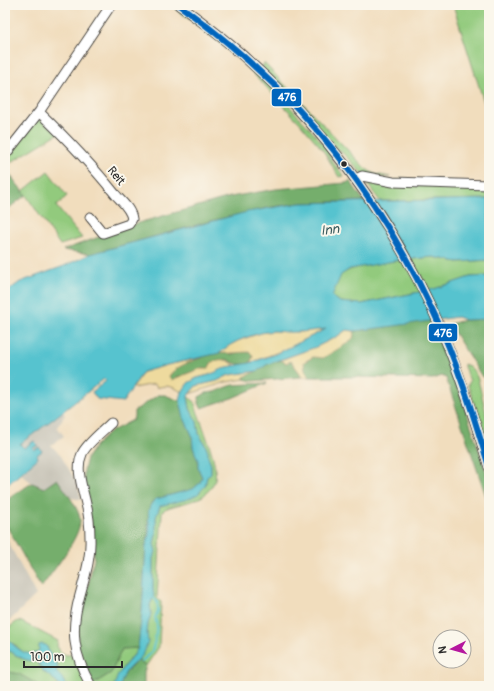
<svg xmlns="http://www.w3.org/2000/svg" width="494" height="691" viewBox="0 0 494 691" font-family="Pangolin,sans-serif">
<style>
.industrial{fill:#c8c4b8}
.green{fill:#92ca7d;stroke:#5e7a54}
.forest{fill:#75ae6c;stroke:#506c4c}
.sand{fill:#eeda9e;stroke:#8c8264}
.water{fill:#57c3cf;stroke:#41777d}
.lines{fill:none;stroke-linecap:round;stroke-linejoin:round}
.stream{stroke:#57c3cf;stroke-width:2}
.minor-casing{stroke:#494641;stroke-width:11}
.minor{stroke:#fff;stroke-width:9}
.bus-1-casing{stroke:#fbf7ec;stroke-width:9}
.bus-1{stroke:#0065bd;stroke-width:6}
.bus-dot{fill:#2b2b2b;stroke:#fbf7ec;stroke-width:1.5}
.labels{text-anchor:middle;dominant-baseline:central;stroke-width:4;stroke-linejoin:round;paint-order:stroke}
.street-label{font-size:12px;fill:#2b2b2b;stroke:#fbf7ec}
.water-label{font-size:13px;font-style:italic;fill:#38595c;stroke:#fbf7ec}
.line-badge{stroke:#fbf7ec;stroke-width:1.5}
.badge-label{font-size:11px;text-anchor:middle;font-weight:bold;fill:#fff}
</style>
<rect width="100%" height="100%" fill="#fbf7ec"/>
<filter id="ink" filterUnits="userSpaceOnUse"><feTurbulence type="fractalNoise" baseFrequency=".025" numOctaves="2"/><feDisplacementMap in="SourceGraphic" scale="8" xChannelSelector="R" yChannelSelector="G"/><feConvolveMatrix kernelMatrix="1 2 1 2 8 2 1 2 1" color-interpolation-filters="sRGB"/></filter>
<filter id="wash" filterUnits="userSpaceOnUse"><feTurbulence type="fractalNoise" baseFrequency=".012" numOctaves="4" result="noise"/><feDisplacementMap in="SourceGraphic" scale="16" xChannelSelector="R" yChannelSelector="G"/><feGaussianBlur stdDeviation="0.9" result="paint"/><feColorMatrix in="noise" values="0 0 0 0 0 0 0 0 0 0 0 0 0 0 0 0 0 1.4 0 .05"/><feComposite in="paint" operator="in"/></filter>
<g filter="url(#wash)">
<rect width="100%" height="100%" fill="#f1ddbd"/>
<path class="industrial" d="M63,412L65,415L57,427L64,436L51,445L61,456L76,481L82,500L71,498L57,479L44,488L32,483L21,474L38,458L33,448L28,446L24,448L20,445Z
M5,536L36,595L5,625Z"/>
<path class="green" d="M170,5H174L206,29L276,91L327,148L332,161L344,176L339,177L323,150L300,123L267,88L239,59L197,25Z
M453,5H489V118Z
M264,63L366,169L375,174L390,177C383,177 373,178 367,176C358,173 347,154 336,148L262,67Z
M38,119H40L59,133L5,166V159Z
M48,171L67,196L56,206L82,238L60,245L23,191Z
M365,181L489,186V199L380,201Z
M433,257L458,262L489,260V276L470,277L434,289L361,304L340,302L332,296C335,290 336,281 340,276C349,263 416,259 433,257Z
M464,364L469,366L474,371L478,379L489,426V449L468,385L470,381L464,367Z
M188,397L194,401C199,419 219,463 215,479C214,485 208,492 203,496C191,503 177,504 165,509L162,512L157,598L161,602L159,647L146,666L138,661L144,652V647L148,642L147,634L148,624L151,614L150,605L154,596L153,589V558L156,552L154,544L156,534V517L160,506L172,502L205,486L207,477L211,473V465L208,457V452L205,444L199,434L197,422L190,409Z
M18,621L22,622L58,641L57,646L61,653L67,655L74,654L87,686H66L62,678L56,672L58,665L53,660L46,645L36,654L31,655L24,653L14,644L5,641V630Z
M138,648C134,656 129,659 124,666C120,672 117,679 114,686H94L93,684L111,673L122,649Z
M10,651L20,658L37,661L43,671L57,682L61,686H40L19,674L5,671V652Z"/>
<path class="forest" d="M5,169L26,195L5,211Z
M350,181L364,201L300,203L272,207L215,220L90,254L63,250L138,223L230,197L276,189L346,183Z
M489,319V377H482L449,324L465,320Z
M431,320L454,375L482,459L489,481V505L446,378L442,376L433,379L356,377H309L305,370L303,362L353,338L355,331Z
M241,352H250L253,357L250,363C240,365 236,365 227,359L208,369H199L171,380L169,376C178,363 205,355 220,353C224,353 228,354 232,354C235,354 238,352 241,352Z
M281,360L286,363L291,361L300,373L301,377L252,381L244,379V377L268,364Z
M267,383L232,398L201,408L199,403V397L206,393L214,392L233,385Z
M158,395H165L180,401L184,418L192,435L193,447L198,461V468L202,477L200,483L193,489L156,499L151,503C150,509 148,516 148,523C148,531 149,536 146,545L142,611L138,648L122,649L111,673L93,684L77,644L80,611L89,582L94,559L93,534L84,484V470L87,458L95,446L110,432L133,420L134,416V411Z
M57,479C64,489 79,508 80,519C82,536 51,573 41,588L5,523V502L12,496L32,483L44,488Z
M138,661L146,666L144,672V686H120C123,674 129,668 138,661Z
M5,671L19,674L40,686H5Z"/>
<path class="sand" d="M327,328L291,347L250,363L253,357L250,352C240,352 231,354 220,353L226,347L237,341L264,332L274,331L301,332Z
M346,330L355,331L353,338L348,343L323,358L313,357L304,362L305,370L309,377H301L300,373L291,361L286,363L281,360C305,350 325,346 346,330Z
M201,358C190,362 176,366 169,376L171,380L199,369H208L212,362C222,358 226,359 235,365L209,375L197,378L188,383L182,392C173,387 167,384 157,388L156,385L154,384L133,388L143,372L167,365Z
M257,371L244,377V379L226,382L189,394L196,386L217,381L229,375Z"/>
<path class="water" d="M489,199V260L458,262L433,257L394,261L350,269L341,275L332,296L340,302L361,304L434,289L470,277L489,276V319L465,320L457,317L394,326L355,331L346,330L338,336L316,347L268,364L257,371L229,375L217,381L196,386L189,394L188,397L190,409L197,422L199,434L205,445L208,452V457L211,465V473L207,477L205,486L198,494L188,499L160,506L156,517V534L154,544L156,552L153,558V589L154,596L150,605L151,614L148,624L147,634L148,642C145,647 146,649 144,653C140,660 133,663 128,669C124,674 122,680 120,686H114L118,675L125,665L134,655L138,648L142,612L146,545C148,541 149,537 149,532C150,520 144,508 156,499L193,489L200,483L202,477L198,468V461L193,447L192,435L184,418L180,401L182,392L188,383L197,378L209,375L227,367L250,363L276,354L326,329C316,330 306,332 295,332C288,333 281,331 274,331C258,332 231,341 220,353L167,365L143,372L123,402L97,399L92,392L106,381L104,379C76,401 49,423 20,444L24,448L34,441L38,445L33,448L34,450L39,447L42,451L37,455L38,458L5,487V293L20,282L64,266L90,254L247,212L300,203Z
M5,641H9C18,648 24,656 36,653L39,650V645L42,644L46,645L53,660L58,666L56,672L62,678L66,686H61L57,682L43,671L37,661C26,662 19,657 10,651L5,652Z"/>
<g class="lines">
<path class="stream" d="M141,662L152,651L155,640L157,626L155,617L158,611L157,601L152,597"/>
</g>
</g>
<g filter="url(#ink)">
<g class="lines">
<defs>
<path id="minor" d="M179,5C289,83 376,188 433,311C456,361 473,414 489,467
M39,112C66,138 91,164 115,194C121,201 131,209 132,219L129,224L103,233L90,217
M5,155L39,112L111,5
M356,179L362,176L393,182L489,185
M91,686C73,654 70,630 80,595C85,576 91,558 90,538C90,527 89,515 86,504C83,489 75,469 82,454C85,445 104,430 111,423"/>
</defs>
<use href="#minor" class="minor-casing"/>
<use href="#minor" class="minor"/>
<defs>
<path id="bus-1" d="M179,5C206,25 232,45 256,68C331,135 390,220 433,311C457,361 473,414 489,467"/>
</defs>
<use href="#bus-1" class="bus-1-casing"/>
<use href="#bus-1" class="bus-1"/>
</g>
</g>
<circle class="bus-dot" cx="344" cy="164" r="3.5"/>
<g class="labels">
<g class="street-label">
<text transform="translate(116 176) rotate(51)">Reit</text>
</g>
<g class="water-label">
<text transform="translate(330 230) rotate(-7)">Inn</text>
</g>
</g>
<g class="line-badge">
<rect x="271" y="88" width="31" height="19" rx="4" fill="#0065bd"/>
<rect x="428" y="323" width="30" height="19" rx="4" fill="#0065bd"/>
</g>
<g class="badge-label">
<text x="287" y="101">476</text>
<text x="443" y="337">476</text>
</g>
<rect width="494" height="691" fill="none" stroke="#fbf7ec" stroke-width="20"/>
<g transform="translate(452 649) rotate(264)"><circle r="19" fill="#fbf7ec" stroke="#a8a59f"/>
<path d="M0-3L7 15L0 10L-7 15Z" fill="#b5179e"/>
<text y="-6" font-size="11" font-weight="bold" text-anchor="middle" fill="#2b2b2b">N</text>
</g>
<path d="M24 661v6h98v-6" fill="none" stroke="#2b2b2b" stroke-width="2"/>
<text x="30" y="661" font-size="12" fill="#2b2b2b" stroke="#fbf7ec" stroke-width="3" paint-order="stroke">100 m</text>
</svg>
